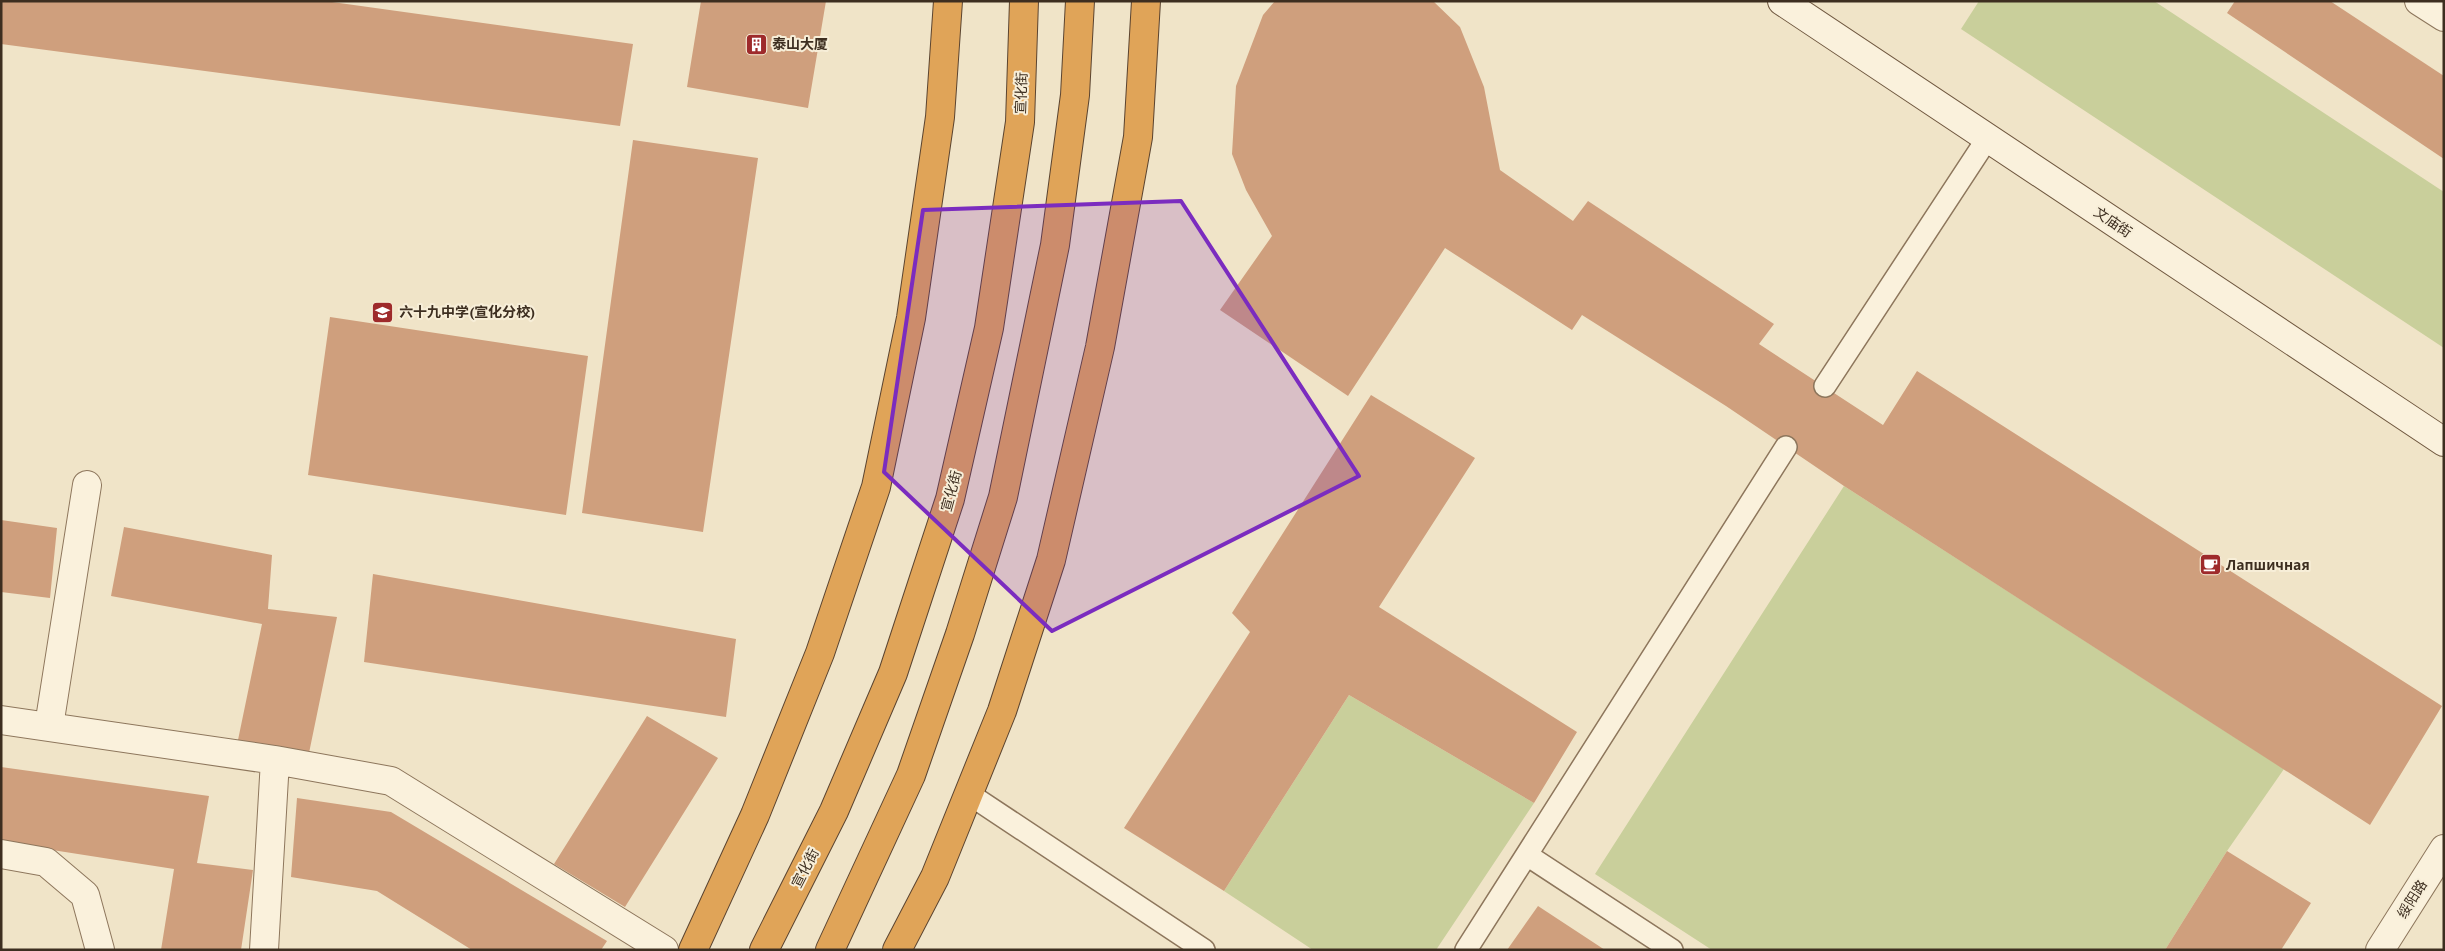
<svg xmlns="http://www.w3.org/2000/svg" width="2445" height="951" viewBox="0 0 2445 951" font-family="'Crimson Pro','Noto Sans SC',serif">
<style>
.green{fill:#c9cf9b}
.building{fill:#cf9f7d}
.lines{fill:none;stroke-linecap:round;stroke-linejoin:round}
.lane-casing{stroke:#8d765c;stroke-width:24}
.street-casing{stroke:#8d765c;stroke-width:30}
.secondary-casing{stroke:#6f573f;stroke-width:30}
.highway-casing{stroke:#5b4430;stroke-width:30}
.lane{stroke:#faf1dc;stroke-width:21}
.street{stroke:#faf1dc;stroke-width:28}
.secondary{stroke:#faf1dc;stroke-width:28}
.highway{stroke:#e0a458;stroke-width:28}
.marked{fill:#7b2cbf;fill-opacity:0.2;stroke:#7b2cbf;stroke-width:4;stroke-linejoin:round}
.labels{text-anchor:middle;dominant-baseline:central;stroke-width:4;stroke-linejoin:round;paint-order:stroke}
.poi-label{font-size:14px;font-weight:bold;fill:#3d2e20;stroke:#f7eed8;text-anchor:start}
.street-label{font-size:14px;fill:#3d2e20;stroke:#f7eed8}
</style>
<rect width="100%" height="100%" fill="#f0e4c8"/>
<path class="green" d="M1979,1H2154L2444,192V348L1961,29Z
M1844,486L2284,769L2227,851L2165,950H1712L1595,874Z
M1349,695L1534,803L1436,950H1313L1224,891Z"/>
<path class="building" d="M1,1H325L633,44L620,126L1,44Z
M701,1H826L808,108L687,87Z
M1275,1H1433L1460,27L1484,87L1500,170L1573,221L1588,201L1774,324L1759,344L1883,425L1917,371L2442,706L2370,825L1844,486L1726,406L1582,315L1572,330L1445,248L1348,396L1220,310L1272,236L1246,190L1232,154L1236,86L1263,15Z
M2235,1H2330L2444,76V159L2227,13Z
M633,140L758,158L703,532L582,513Z
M330,317L588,356L566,515L308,475Z
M1371,395L1475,458L1379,607L1577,732L1534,803L1349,695L1224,891L1124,828L1250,632L1232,613Z
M1,520L57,528L50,598L1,592Z
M124,527L272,555L268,609L337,617L309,753L238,740L262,624L111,596Z
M373,574L736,639L726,717L364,662Z
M647,716L718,758L625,907L554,864Z
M1,767L209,796L197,863L253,870L241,950H161L174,869L1,842Z
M297,798L391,812L607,941L601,950H472L377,891L291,877Z
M2227,851L2311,903L2281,950H2165Z
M1538,906L1605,950H1507Z"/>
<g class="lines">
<defs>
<path id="lane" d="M1825,386L1987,139
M969,794L1204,950
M1527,855L1672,950
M1466,950L1786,447"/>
<path id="street" d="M2419,1L2444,17
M1,720L275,760L391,781L664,950
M49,726L87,485
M1,854L46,862L85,895L100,950
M264,950L275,760
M2380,950L2444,849"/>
<path id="secondary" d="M1782,1L2444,442"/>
<path id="highway" d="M693,950L755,815L820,653L876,487L911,318L940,117L948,1
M764,950L834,811L893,673L950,499L989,328L1020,122L1024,1
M830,950L911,775L960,634L1003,497L1055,245L1075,95L1080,1
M897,950L935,877L1002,711L1051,560L1100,347L1138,137L1146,1"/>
</defs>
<use href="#lane" class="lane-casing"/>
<use href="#street" class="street-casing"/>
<use href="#secondary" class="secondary-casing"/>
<use href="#highway" class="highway-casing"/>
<use href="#lane" class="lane"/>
<use href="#street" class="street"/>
<use href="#secondary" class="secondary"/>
<use href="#highway" class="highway"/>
</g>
<path class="marked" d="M1181,201L1359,476L1052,631L884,472L923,210Z"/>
<defs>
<symbol id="building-square" viewBox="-11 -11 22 22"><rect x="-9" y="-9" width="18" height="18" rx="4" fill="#9e2a2b" stroke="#f7eed8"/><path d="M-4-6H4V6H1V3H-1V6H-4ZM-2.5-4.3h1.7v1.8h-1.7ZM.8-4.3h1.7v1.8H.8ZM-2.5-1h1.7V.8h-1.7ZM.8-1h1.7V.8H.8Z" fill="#fff"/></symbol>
<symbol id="school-square" viewBox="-11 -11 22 22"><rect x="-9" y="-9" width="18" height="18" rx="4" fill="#9e2a2b" stroke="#f7eed8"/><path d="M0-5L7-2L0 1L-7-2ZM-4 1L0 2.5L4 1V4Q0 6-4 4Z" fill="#fff"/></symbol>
<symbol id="cafe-square" viewBox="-11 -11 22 22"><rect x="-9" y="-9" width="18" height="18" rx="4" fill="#9e2a2b" stroke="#f7eed8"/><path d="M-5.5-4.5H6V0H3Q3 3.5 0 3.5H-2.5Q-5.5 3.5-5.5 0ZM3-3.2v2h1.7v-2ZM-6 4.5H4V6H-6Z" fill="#fff"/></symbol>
</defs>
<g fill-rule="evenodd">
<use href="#building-square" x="744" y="32" width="25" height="25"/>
<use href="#school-square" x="370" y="300" width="25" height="25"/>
<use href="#cafe-square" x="2198" y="552" width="25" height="25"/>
</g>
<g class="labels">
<g class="poi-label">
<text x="772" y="44">泰山大厦</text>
<text x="399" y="312">六十九中学(宣化分校)</text>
<text x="2226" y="565">Лапшичная</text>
</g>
<g class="street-label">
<text transform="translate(1021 93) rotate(-88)">宣化街</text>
<text transform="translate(2113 222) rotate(34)">文庙街</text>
<text transform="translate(951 491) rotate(-75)">宣化街</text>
<text transform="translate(805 868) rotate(-63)">宣化街</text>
<text transform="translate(2412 899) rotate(-58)">绥阳路</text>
</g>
</g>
<rect width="2445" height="951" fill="none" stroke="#3d2e20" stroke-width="5"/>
</svg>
